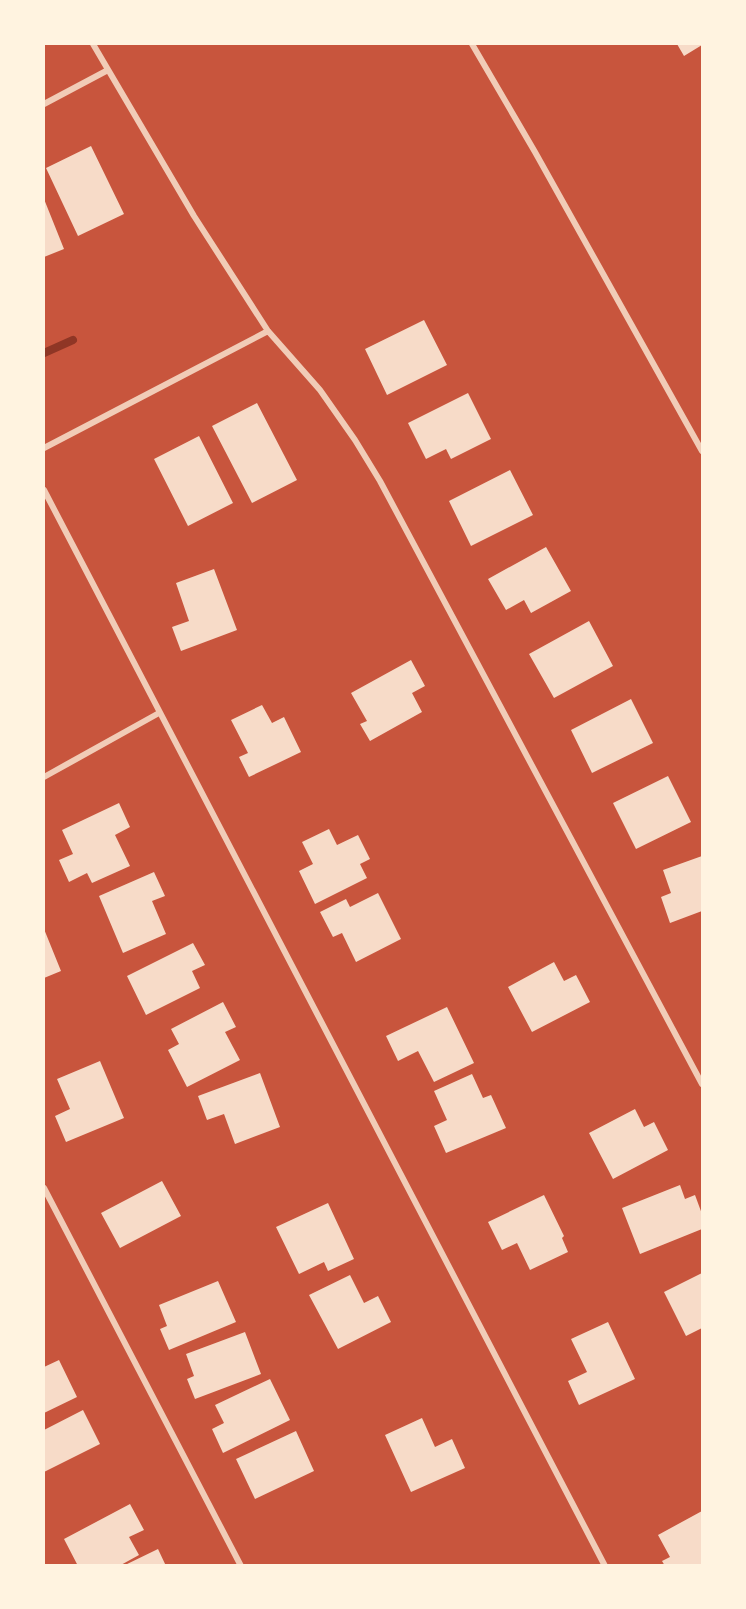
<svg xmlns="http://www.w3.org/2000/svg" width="746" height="1609" viewBox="0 0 746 1609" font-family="'Noto Sans',sans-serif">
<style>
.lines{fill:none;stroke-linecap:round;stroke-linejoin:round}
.stream{stroke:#8f3625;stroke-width:8}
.building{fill:#f7dbc8}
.minor{stroke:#f1ccb7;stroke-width:6}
</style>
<rect width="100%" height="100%" fill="#c8553d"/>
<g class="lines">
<path class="stream" d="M44,353L73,340"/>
</g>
<path class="building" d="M677,44H702V45L684,56Z
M91,146L124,214L78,236L46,168Z
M44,199L64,249L44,257Z
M424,320L447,365L387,395L365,349Z
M468,393L491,439L451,459L446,449L426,459L408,423Z
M257,403L297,480L252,503L212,426Z
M199,436L233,503L188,526L154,459Z
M510,470L533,515L471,546L449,501Z
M546,547L571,591L531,613L524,600L506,610L488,579Z
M214,569L237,630L181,651L172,627L189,621L176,583Z
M589,621L613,666L554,698L529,654Z
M411,660L425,686L412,693L422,712L370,741L360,724L367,721L351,693Z
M631,699L653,743L592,773L571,730Z
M262,705L272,723L284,717L301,752L249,777L239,757L248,753L231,720Z
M668,776L691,822L636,849L613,803Z
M119,803L130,827L115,835L130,866L92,883L87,873L69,882L59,860L73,854L62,830Z
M329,829L337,845L358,835L370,859L360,864L367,878L315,904L299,871L313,864L302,842Z
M702,856V911L670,923L661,897L671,893L663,870Z
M154,872L165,896L152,901L166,934L123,953L99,896Z
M378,893L401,939L356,962L342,933L333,937L320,912L346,899L350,907Z
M44,929L61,971L44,978Z
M193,943L205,965L192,971L200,988L146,1015L127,976Z
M554,962L564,981L576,975L590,1002L532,1032L508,987Z
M223,1002L236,1027L225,1032L240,1060L187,1087L168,1050L179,1044L171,1029Z
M447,1007L474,1063L434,1082L418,1051L398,1061L386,1036Z
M100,1061L124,1118L66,1142L55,1116L70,1109L57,1079Z
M260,1073L280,1127L235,1144L224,1114L207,1120L198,1096Z
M472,1074L483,1098L491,1095L506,1128L446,1153L434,1126L447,1120L434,1091Z
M635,1109L644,1127L654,1122L668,1150L613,1179L589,1133Z
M162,1181L181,1216L120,1248L101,1213Z
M680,1185L685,1199L695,1195L702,1214V1229L640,1254L622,1208Z
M544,1195L564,1236L562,1238L568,1252L530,1270L517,1243L502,1250L488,1222Z
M328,1203L354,1259L328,1271L324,1262L299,1274L276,1227Z
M702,1273V1328L686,1336L664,1292Z
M350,1275L364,1303L378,1296L391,1322L338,1349L309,1295Z
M218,1281L236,1322L169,1350L160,1329L167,1326L159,1305Z
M608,1322L635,1379L579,1405L568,1381L587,1372L571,1339Z
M245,1332L261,1374L195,1399L187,1379L194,1376L186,1354Z
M59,1360L77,1397L44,1413V1367Z
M270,1379L290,1420L223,1453L212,1429L224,1423L215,1405Z
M83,1410L100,1444L44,1472V1430Z
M422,1418L435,1447L452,1439L465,1468L411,1492L385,1435Z
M296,1431L314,1471L255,1499L236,1459Z
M130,1504L144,1530L129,1537L139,1555L119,1566H78L64,1539Z
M702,1511V1566H665L662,1561L670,1557L658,1535Z
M158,1549L166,1566H123Z"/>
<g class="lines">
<path class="minor" d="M93,44L194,216L268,331L320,390L355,440L380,481L702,1084
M472,44L535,152L702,451
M44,104L108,70
M44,448L268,331
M44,490L605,1566
M44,777L159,713
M44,1188L241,1566"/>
</g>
<rect width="746" height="1609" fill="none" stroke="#fff3e0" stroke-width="90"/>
</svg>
